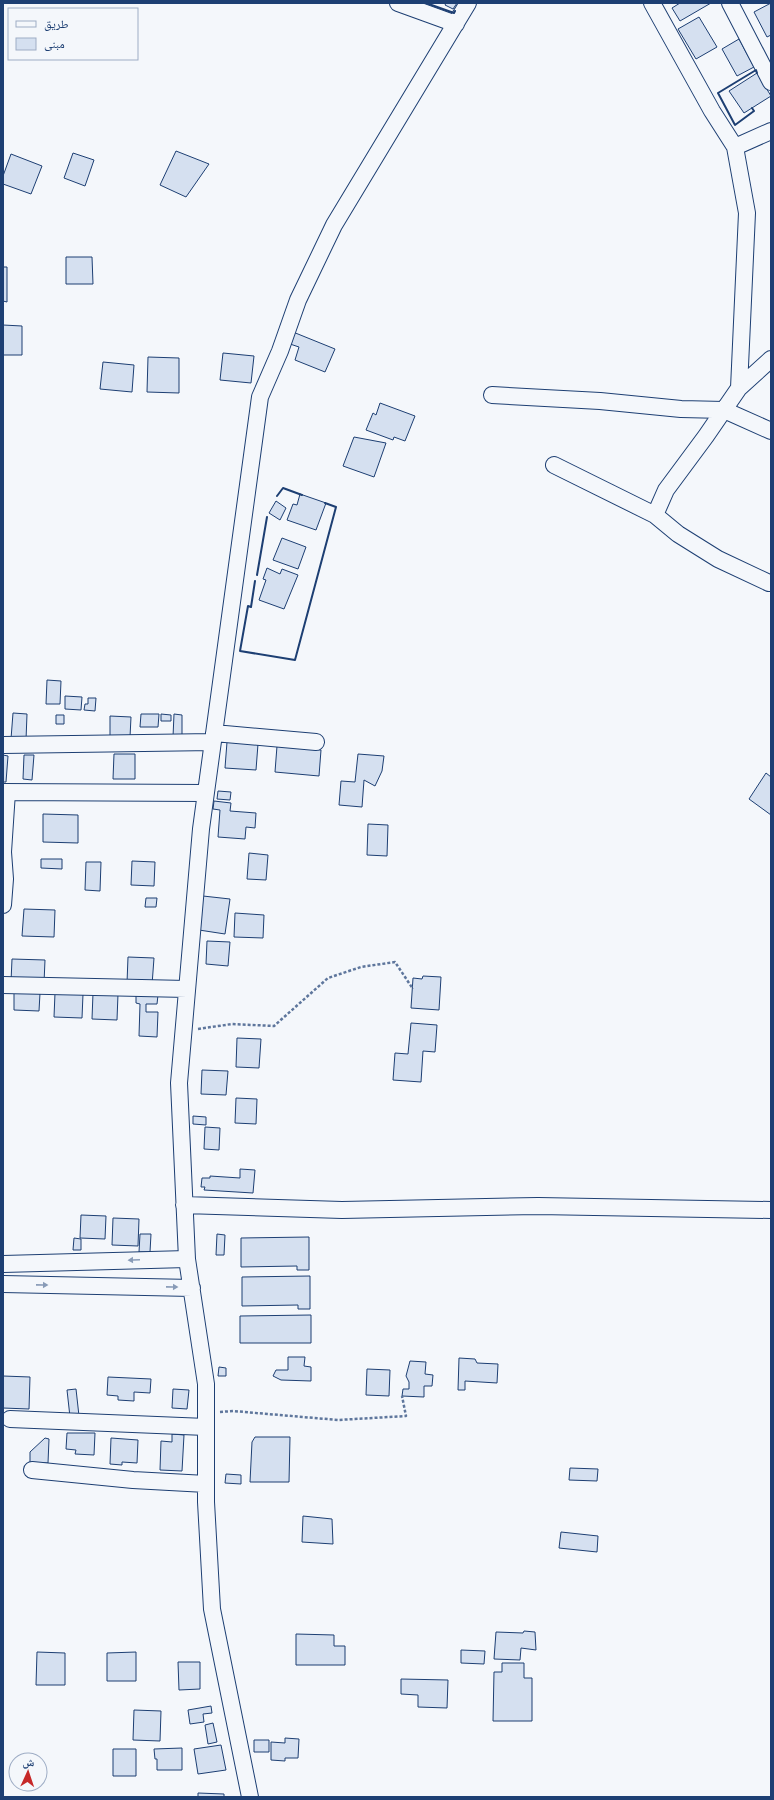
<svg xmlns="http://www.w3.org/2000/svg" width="774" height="1800" viewBox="0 0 774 1800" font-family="Mulish,'Noto Naskh Arabic',sans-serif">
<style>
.building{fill:#d5e0f0;stroke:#1d3f73}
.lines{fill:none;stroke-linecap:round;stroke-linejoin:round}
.minor-casing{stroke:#1d3f73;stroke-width:18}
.path{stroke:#5e769c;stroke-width:2.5;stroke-dasharray:3 2;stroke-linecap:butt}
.minor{stroke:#f4f7fb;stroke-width:16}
.wall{stroke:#1d3f73;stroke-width:2}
.oneway{fill:#889bb7}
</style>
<rect width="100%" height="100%" fill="#f4f7fb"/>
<path class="building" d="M446,3H457L453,9L445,5Z
M680,3H711L680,21L672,8Z
M771,3V35L767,37L754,12Z
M699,17L717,47L696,59L678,29Z
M739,39L754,67L737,76L722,49Z
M757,73L771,96L744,113L729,91Z
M176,151L209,164L186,197L160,185Z
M73,153L94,160L85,186L64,178Z
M11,154L42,166L31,194L3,184V176Z
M66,257H92L93,284H66Z
M3,267H7V302L3,301Z
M3,325L22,326V355H3Z
M293,332L335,349L325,372L295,360L299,347L290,344Z
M223,353L254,356L251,383L220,380Z
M148,357L179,358V393L147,392Z
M103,362L134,365L132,392L100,389Z
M380,403L415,416L405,441L394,437L393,440L366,430L373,413L376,415Z
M354,437L386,443L374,477L343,466Z
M300,494L326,503L316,530L287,520L293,504L297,505Z
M276,501L286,508L280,520L269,513Z
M282,538L306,547L298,569L273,560Z
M267,568L280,574L282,569L298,575L284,609L259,600L266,580L263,579Z
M47,680L61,681L60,704H46Z
M65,696L82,697L81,710L65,709Z
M88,698H96L95,711L84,710L85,704H88Z
M13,713L27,714L26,740L11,739Z
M141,714H159L158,727H140Z
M161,714L171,715V721H161Z
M174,714L182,715V737H173Z
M56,715H64V724H56Z
M110,716L131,717L130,737L110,736Z
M227,742L258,744L256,770L225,768Z
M277,746L321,750L319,776L275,772Z
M114,754H135V779H113Z
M358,754L384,756L382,771L375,786L364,780L362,807L339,805L341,781L355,782Z
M3,755L8,756L6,782H3Z
M24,755H34L32,780L23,779Z
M766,773L771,777V815L749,799Z
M218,791L231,792L230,800L217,799Z
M214,801L231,803L230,811L256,813L255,828L246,827L245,839L218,837L220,810L213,809Z
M43,814L78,815V843L43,842Z
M368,824L388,825L387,856L367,855Z
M249,853L268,855L266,880L247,879Z
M41,859H62V869L41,868Z
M132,861L155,862L154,886L131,885Z
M86,862H101L100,891L85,890Z
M203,896L230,899L225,934L199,930Z
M146,898H157L156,907H145Z
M24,909L55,910L54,937L22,936Z
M235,913L264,915L263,938L234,937Z
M207,941L230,942L228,966L206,964Z
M128,957L154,958L152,985L127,983Z
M12,959L45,960L44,983L11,982Z
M423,976L441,977L439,1010L411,1008L413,978L422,979Z
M14,992L40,993L39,1011L14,1010Z
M55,993L83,994L82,1018L54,1017Z
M93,993L118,994L117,1020L92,1019Z
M136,994L158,995L157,1004H146V1012H158L157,1037L139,1036L140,1004L136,1003Z
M411,1023L437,1025L435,1052L423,1051L421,1082L393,1080L395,1053L408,1054Z
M237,1038L261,1039L259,1068L236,1067Z
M202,1070L228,1071L226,1095L201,1094Z
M236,1098L257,1099L256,1124L235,1123Z
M193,1116L206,1117V1125L193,1124Z
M205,1127L220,1128L219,1150L204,1149Z
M240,1169L255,1170L253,1193L204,1190L205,1187H201L202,1178H210V1176L240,1178Z
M81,1215L106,1216L105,1239L80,1238Z
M113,1218L139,1219L138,1246L112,1245Z
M140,1234H151L150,1252H139Z
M217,1234L225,1235L224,1255H216Z
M309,1237V1270H297V1266L241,1267V1238Z
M74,1238L81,1239V1250H73Z
M310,1276V1309H298V1305L242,1306V1277Z
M311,1315V1343H240V1316Z
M288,1357H305L304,1366L311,1367V1381L281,1380L273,1376L276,1370H288Z
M459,1358L475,1359L477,1363L498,1364L497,1383L465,1381V1390H458Z
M410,1361L426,1362L425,1374L433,1375L432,1386H424V1397L402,1396L403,1389H409V1382L406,1376Z
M219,1367L226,1368V1376H218Z
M367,1369L390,1370L389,1396L366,1395Z
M3,1376L30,1377L29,1409L3,1408Z
M108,1377L151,1379L150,1393L134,1392V1401L118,1400V1396L107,1395Z
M76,1389L79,1416L70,1417L67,1390Z
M173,1389L189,1390L187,1409L172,1408Z
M67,1433H95L94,1455L75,1454L76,1450L66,1449Z
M172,1434L184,1435L182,1471L160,1470L161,1441L172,1442Z
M255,1437H290L289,1482H250L252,1442Z
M45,1438L49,1439L48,1463H30V1452Z
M111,1438L138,1440L137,1463L122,1462V1465L110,1464Z
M570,1468L598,1469L597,1481L569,1480Z
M226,1474L241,1475V1484L225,1483Z
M303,1516L332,1519L333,1544L302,1542Z
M561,1532L598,1536L597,1552L559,1548Z
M524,1631L535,1632L536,1650L521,1648L520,1660L494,1659L496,1632L523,1633Z
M296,1634L334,1635V1646H345V1665H296Z
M461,1650L485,1651L484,1664L461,1663Z
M37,1652L65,1653V1685H36Z
M136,1652V1681H107V1653Z
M178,1662H200V1689L179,1690Z
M502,1663H524V1678H532V1721H493L494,1672H502Z
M401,1679L448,1680L447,1708L418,1707V1695L401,1694Z
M211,1706L212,1713L203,1714L204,1722L190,1724L188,1710Z
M134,1710L161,1711L160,1741L133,1740Z
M213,1723L217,1742L208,1744L205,1725Z
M285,1738L299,1739L298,1758H285V1761L271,1760V1742L285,1743Z
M254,1740H269V1752H254Z
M221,1745L226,1770L198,1774L194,1749Z
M182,1748V1770H157V1759H155L154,1749Z
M113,1749H136V1776H113Z
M198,1793L224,1794V1797H198Z"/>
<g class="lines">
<defs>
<path id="minor" d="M398,3L456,24
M652,3L712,111L735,147L771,131
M730,3L771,82
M735,147L747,213L739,388L706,436L666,490L655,515L678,534L718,559L769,583
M739,388L771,359
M492,395L600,401L681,409L724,410L771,431
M554,465L655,515
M214,733L316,742
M3,745L213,742
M3,792L205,793
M3,905L5,879L3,852L7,792
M3,985L187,989
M184,1205L342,1210L538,1206L771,1210
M3,1264L187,1259
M3,1284L192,1288
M10,1419L206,1427
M32,1470L133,1480L206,1484
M250,1797L212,1609L206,1502V1384L187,1259L179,1083L201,829L260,397L280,351L298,300L334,225L468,3"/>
</defs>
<use href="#minor" class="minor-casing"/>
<path class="path" d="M198,1029L232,1024L274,1026L328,978L361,967L395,962L413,989
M220,1412L233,1411L338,1420L406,1416L402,1396"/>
<use href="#minor" class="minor"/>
<path class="wall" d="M426,3L454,13L455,11
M752,108L754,111L735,125L718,93L756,70L757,73
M277,496L283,488L302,495
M257,575L267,517
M255,581L251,607L248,606L240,651L295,660L336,507L325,503"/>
</g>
<defs><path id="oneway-solid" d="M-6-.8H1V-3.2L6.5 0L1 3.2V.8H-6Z"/></defs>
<g class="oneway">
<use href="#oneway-solid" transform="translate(134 1260) rotate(178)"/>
<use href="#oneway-solid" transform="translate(42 1285) rotate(1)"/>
<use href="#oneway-solid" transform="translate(172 1287) rotate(1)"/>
</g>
<rect width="774" height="1800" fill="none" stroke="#1d3f73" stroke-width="8"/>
<rect x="8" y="8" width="130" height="52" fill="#f4f7fb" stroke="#9eadc5"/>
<rect x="16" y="21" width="20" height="6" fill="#f4f7fb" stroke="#9eadc5"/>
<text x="44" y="28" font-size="12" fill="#1d3f73">طريق</text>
<rect x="16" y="38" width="20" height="12" fill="#d5e0f0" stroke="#9eadc5"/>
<text x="44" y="48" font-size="12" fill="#1d3f73">مبنى</text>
<g transform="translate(28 1772) rotate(3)"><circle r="19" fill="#f4f7fb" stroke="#9eadc5"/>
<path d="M0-3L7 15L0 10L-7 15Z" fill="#c62828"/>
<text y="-6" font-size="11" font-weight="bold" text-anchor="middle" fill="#1d3f73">ش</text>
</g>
</svg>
